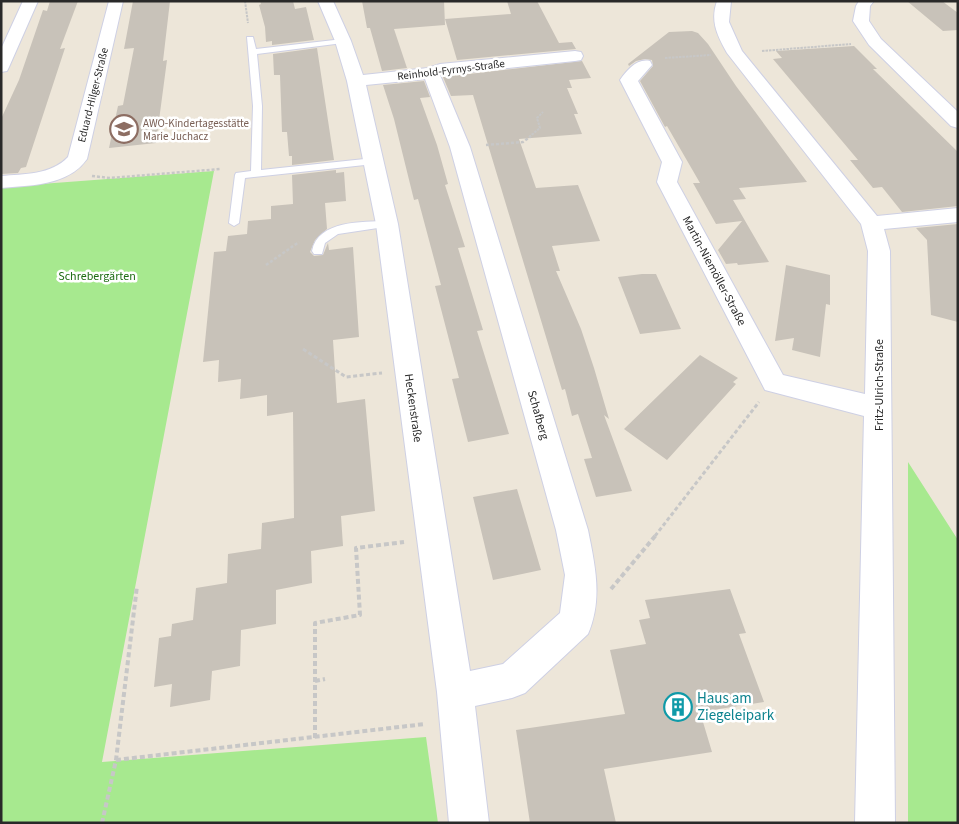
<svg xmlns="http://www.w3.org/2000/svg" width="959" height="824" viewBox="0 0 959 824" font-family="'Source Sans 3',sans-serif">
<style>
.green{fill:#a7e98f}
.building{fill:#c8c2b9}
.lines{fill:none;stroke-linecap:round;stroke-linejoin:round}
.lane-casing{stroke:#ced0e4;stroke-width:2}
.street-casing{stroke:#ced0e4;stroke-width:2}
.path-far3{stroke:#c7c7c7;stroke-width:2;stroke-dasharray:2.5 1;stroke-linecap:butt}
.path-far2{stroke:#c7c7c7;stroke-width:2.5;stroke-dasharray:3 2;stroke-linecap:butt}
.path-far1{stroke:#c7c7c7;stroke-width:3;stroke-dasharray:4 2.5;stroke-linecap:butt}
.path{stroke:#c7c7c7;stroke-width:4;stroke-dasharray:5 3;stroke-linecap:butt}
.lane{fill:#fff;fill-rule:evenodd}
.street{fill:#fff;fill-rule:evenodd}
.labels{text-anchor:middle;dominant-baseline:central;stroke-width:5;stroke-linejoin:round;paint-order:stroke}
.far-street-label{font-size:11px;fill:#292929;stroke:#fff}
.far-education-label{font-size:11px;fill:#785e54;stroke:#fff;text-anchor:start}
.street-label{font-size:12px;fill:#292929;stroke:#fff}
.park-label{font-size:12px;fill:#1e6c13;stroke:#fff}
.near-culture-label{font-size:15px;fill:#0d838f;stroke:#fff;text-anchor:start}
</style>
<rect width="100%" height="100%" fill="#ede6d9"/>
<path class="green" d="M214,171L102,762L426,737L438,823H1V187Z
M908,462L958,540V823H908Z"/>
<path class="building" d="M50,1H78L60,49L65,48L26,167L21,168L18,173L1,174V119L19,80L43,10L47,11Z
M133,1H170L163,61L167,60L156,143L109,148L118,106L123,105L134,48L124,49Z
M260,1H293L295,9L306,7L314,40L272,45V41L266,42L265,27L259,5L261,4Z
M362,1H444L445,25L394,29L407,68L382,71L370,28H367Z
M507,1H537L559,43L572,42L576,49L457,60L445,19L511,14Z
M907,1H942L958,13V30L943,31Z
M692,31L698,33L708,44L736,86L807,182L739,188L746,199L733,200L769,262L738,265L737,263L726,264L718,250L742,221L716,224L693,183H700L667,126L665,127L640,81L653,66L652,60L645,59L636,61L629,66L628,64L669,32Z
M854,46L877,69H873L958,152V206L902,212L882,187L873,188L850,160H858L773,59L782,58L776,51Z
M317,48L334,160L292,165V156H289L287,132H282L280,75H274L273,54Z
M582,61L591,78L569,80L572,88H567L578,114H574L582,134L519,139L536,188L578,185L600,241L552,246L560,271H556L581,329L594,368L609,419L604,415L632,491L596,497L584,459L592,458L578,414L572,416L565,389L562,390L473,95L451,96L443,77Z
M424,81L430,97L420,98L437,145L448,184L445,185L465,247L458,248L483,330L477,331L509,434L468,442L452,379L459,378L435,286L441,285L418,199L414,200L394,119L383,85Z
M336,170V173L344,172L346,201L325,203L327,229L315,240L310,252L314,256L323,255L328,243L329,250L353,247L359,337L333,340L337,403L365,399L375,511L341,516L343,546L311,551L312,583L276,590V624L241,630L240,666L212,671L210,700L170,707L172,684L154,687L159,638L171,636L172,624L193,620L196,588L227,583L228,554L261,549L262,523L294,518L293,412L267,416V395L240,399L241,379L218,382L219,360L203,362L214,252L226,251L228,236L247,234L248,221L271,219V206L293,204L292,175Z
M958,224V322L931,315L927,240L916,228Z
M786,265L830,275V305L826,304L820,357L792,350L794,338L775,341Z
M642,274H656L681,329L640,334L618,277Z
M700,355L738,378L733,382L736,384L667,460L624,429Z
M517,489L541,570L493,580L473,497Z
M730,589L746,633L739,634L764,702L700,712L712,752L604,769L616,823H530L516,730L625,714L610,650L646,644L639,620L650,618L645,600Z"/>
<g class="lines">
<defs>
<path id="lane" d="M247,37H253L256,49L343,39L347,41L343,43L257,54L262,106L261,170L374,158L379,161L374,164L245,178L239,223L234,226L229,223L235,175L236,173L251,171L253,106Z
M387,221L391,222L392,224L391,226L338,234L325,243L322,254H314L312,251C318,220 362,222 387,221Z"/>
<path id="street" d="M23,1H38L9,67L7,71L1,72V49Z
M109,1H123L87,159C68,186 31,185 1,188V176C24,174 51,175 68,157Z
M318,1H333L351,41L363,75L428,68L440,64L575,51L581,52L583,56L581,60L575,61L440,75L470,147L588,530C595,565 603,599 588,634L525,693L512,698L475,706L489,823H449L437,692L376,224L347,81L335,41ZM425,79L450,147L556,530L565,575L560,613L503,664L470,671L398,224L366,85Z
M717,1H731L729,22L742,51L877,216L958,208V222L884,229L890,251L895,823H855L864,416L765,390L657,182L662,162L620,80C627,70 637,58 650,61L652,65L638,81L682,162L677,182L783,375L865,394L868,251L861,224L727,53C717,35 710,21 717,1Z
M859,1H874L870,6L869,21L881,39L958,112V128L951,126L869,45L853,21L856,6Z"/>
</defs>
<use href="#lane" class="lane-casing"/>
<use href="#street" class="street-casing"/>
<path class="path-far3" d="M245,1L248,23
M762,51L851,44
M665,58L711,55
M529,137L540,128L537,118L543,112"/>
<path class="path-far2" d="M486,145L523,142L531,136
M92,176L110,178L221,169
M266,265L299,242"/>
<path class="path-far1" d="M303,349L346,377L382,373
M655,536L759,402"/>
<path class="path" d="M611,589L656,535
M315,681L325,679
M315,738V623L360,615L356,548L404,542
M116,760L425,724
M102,823L116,760L137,586"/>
<use href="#lane" class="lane"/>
<use href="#street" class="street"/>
</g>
<defs>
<symbol id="school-ring" viewBox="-11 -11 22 22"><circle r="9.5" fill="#fff" stroke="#8d6e63" stroke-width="1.5"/><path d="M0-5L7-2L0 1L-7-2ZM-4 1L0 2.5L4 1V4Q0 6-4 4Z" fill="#8d6e63"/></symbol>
<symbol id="building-ring" viewBox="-11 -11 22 22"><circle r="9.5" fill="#fff" stroke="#0f9aa8" stroke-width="1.5"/><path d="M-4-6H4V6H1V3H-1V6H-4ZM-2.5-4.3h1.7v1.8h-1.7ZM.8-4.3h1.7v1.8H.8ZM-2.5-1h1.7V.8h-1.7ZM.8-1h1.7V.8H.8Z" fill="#0f9aa8"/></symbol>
</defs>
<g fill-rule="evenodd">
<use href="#school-ring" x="108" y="113" width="32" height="32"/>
<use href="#building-ring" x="662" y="691" width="32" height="32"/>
</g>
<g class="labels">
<g class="far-street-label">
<text transform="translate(451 70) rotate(-7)">Reinhold-Fyrnys-Straße</text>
<text transform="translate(93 95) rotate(-76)">Eduard-Hilger-Straße</text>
</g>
<g class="far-education-label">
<text x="143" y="123">AWO-Kindertagesstätte<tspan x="143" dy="13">Marie Juchacz</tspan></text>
</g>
<g class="street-label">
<text transform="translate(714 271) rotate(62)">Martin-Niemöller-Straße</text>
<text transform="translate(879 385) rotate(-90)">Fritz-Ulrich-Straße</text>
<text transform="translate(413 408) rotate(82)">Heckenstraße</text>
<text transform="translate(538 415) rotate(74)">Schafberg</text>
</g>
<g class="park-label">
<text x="97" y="276">Schrebergärten</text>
</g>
<g class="near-culture-label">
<text x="697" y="698">Haus am<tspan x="697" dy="17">Ziegeleipark</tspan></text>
</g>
</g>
<rect width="959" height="824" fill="none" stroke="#292929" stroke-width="5"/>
</svg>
